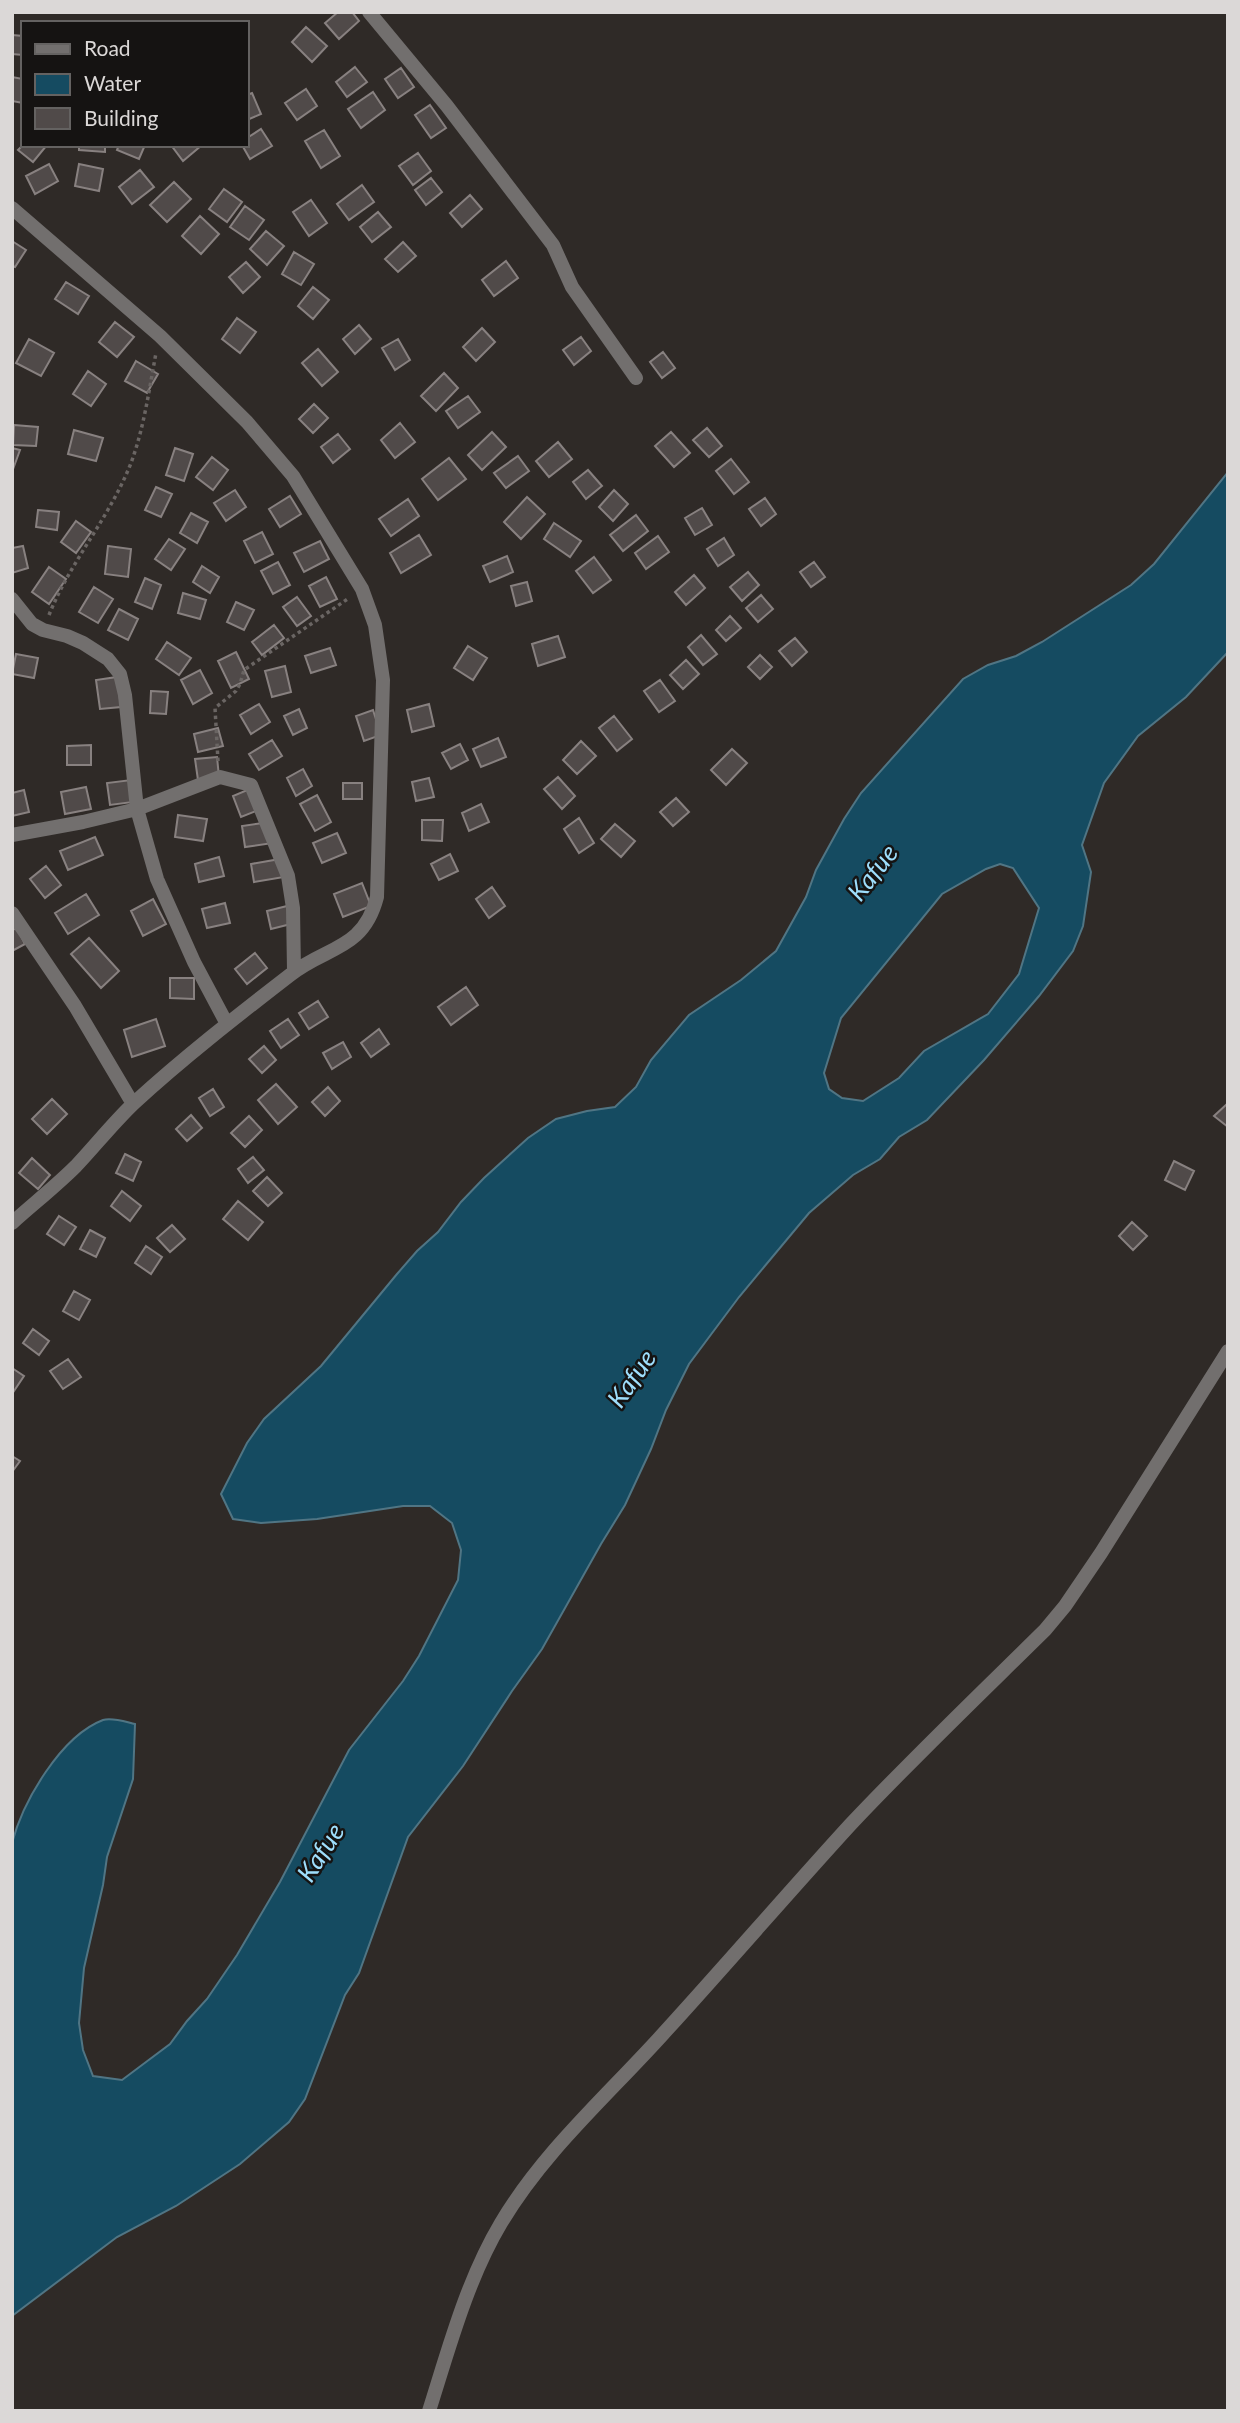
<svg xmlns="http://www.w3.org/2000/svg" width="1240" height="2423" viewBox="0 0 1240 2423" font-family="Lato,sans-serif">
<style>
.water{fill:#154b61;stroke:#507584;stroke-width:2;fill-rule:evenodd}
.building{fill:#504a49;stroke:#888180;stroke-width:2}
.lines{fill:none;stroke-linecap:round;stroke-linejoin:round}
.path{stroke:#6a6563;stroke-width:3.5;stroke-dasharray:3.5 3.5;stroke-linecap:butt}
.minor{stroke:#726f6e;stroke-width:14}
.labels{text-anchor:middle;dominant-baseline:central;stroke-width:5;stroke-linejoin:round;paint-order:stroke}
.water-label{font-size:26px;font-style:italic;fill:#9edefc;stroke:#151312}
</style>
<rect width="100%" height="100%" fill="#2f2a27"/>
<path class="water" d="M1228,472V652L1186,697L1138,736L1104,783L1082,845L1091,872L1083,926L1073,951L1039,996L984,1060L927,1120L899,1137L880,1159L853,1175L809,1213L739,1297L689,1364L666,1410L651,1449L625,1505L601,1544L542,1649L512,1691L463,1766L408,1837L359,1973L345,1995L305,2099L289,2122L240,2164L176,2206L117,2237L12,2316V1843C23,1801 61,1736 103,1720C112,1717 126,1722 135,1724L133,1779L107,1857L103,1885L84,1968L79,2023L83,2050L93,2076L122,2080L170,2044L187,2021L207,1999L237,1955L280,1882L349,1750L403,1681L419,1656L458,1580L461,1550L452,1523L430,1506H403L317,1519L261,1523L233,1519L221,1494L247,1443L264,1419L321,1366L397,1274L417,1251L438,1232L461,1202L484,1178L528,1138L556,1119L587,1111L615,1107L636,1087L651,1060L689,1015L741,980L776,951L806,897L816,870L844,819L861,793L963,679L988,665L1016,656L1042,642L1131,585L1154,564ZM1000,864L1013,868L1039,908L1019,974L988,1014L924,1051L899,1078L863,1101L842,1098L829,1089L824,1073L841,1018L942,894L986,869Z"/>
<path class="building" d="M338,12H352L359,21L339,39L325,23Z
M306,27L327,46L312,62L292,42Z
M12,35L23,36V55L12,54Z
M355,67L367,82L347,97L336,82Z
M401,68L414,87L398,98L385,79Z
M12,77L23,79V103L12,101Z
M306,89L317,106L297,120L285,103Z
M373,92L385,110L361,128L348,109Z
M252,93L261,114L247,120V95Z
M430,105L446,128L431,138L415,115Z
M261,129L272,146L250,159L242,145H247V138Z
M324,130L340,156L321,168L305,141Z
M23,145H47L33,162L18,150Z
M79,145H105V152L79,150Z
M119,145H145L139,159L117,150Z
M171,145H202L183,161Z
M418,153L431,171L413,185L399,166Z
M49,164L58,181L35,194L26,176Z
M79,164L103,169L99,191L75,186Z
M140,170L154,187L132,204L119,187Z
M431,178L442,192L426,205L415,190Z
M174,182L191,199L167,222L150,205Z
M362,185L374,202L349,220L337,204Z
M224,189L242,202L227,222L209,209Z
M470,195L482,209L462,227L450,213Z
M311,200L327,223L309,236L293,212Z
M245,206L264,220L249,240L230,227Z
M378,212L391,227L372,242L360,227Z
M200,216L219,234L201,254L182,236Z
M266,231L284,246L267,265L250,249Z
M12,241L26,250L15,267L12,266Z
M403,242L416,256L398,272L385,259Z
M294,252L314,264L301,285L282,274Z
M506,261L518,278L494,296L482,280Z
M246,262L260,277L243,293L229,277Z
M66,282L89,296L78,314L55,299Z
M313,287L329,300L313,319L298,306Z
M237,318L256,332L240,353L222,339Z
M115,322L134,337L117,357L99,342Z
M359,325L371,339L355,354L343,339Z
M482,328L495,342L476,361L463,347Z
M581,337L591,351L574,365L563,350Z
M29,339L54,353L41,376L16,363Z
M398,339L410,360L395,370L382,348Z
M318,349L338,372L322,386L302,363Z
M663,352L675,368L662,378L650,362Z
M136,361L158,374L147,393L125,381Z
M88,371L106,384L91,406L73,394Z
M444,373L458,388L436,411L421,396Z
M468,396L480,412L458,428L446,411Z
M314,404L328,418L313,433L299,419Z
M400,423L415,442L395,458L381,440Z
M14,425L38,427L36,446L13,445Z
M707,428L722,446L709,457L693,440Z
M74,430L103,438L96,461L68,454Z
M492,432L506,447L482,470L468,455Z
M671,432L690,453L674,467L655,446Z
M338,434L350,449L333,463L321,447Z
M558,442L572,459L549,477L536,461Z
M12,448L20,450L12,472Z
M175,448L193,454L184,481L166,475Z
M518,456L529,471L506,488L494,473Z
M212,457L228,470L213,490L196,477Z
M449,458L466,479L438,500L422,479Z
M731,459L749,482L734,494L716,471Z
M588,470L602,486L586,499L573,482Z
M156,487L172,494L161,517L145,510Z
M235,490L246,507L226,521L214,503Z
M614,490L628,504L613,521L599,507Z
M290,496L301,514L280,527L269,509Z
M527,497L545,514L521,539L504,522Z
M765,498L776,514L761,526L749,509Z
M408,499L419,516L391,536L379,519Z
M702,508L712,525L695,535L685,518Z
M38,510L59,512L57,530L36,527Z
M191,513L208,522L197,543L180,533Z
M636,515L648,531L623,551L610,535Z
M76,521L91,532L76,553L61,542Z
M554,523L581,541L570,557L544,539Z
M262,532L273,554L255,563L244,541Z
M419,535L431,555L401,573L390,553Z
M658,536L669,552L646,569L635,553Z
M724,538L734,555L718,566L707,549Z
M169,539L185,549L171,570L155,559Z
M320,541L329,559L304,572L294,553Z
M23,546L28,568L12,573V548Z
M108,546L131,549L128,577L105,574Z
M507,556L513,572L490,582L483,566Z
M594,557L611,580L593,593L576,571Z
M278,562L290,585L273,594L261,571Z
M814,562L825,577L811,587L800,572Z
M202,566L219,577L210,593L193,582Z
M49,567L66,579L49,604L32,592Z
M748,572L759,585L742,601L730,587Z
M694,575L705,588L686,605L675,592Z
M326,577L337,599L320,607L309,586Z
M145,578L161,585L152,609L135,602Z
M527,582L532,601L516,606L511,586Z
M94,587L113,599L98,623L79,612Z
M183,593L206,600L200,619L178,613Z
M761,595L773,609L758,622L746,608Z
M297,597L311,616L297,626L283,607Z
M236,602L254,610L244,630L227,622Z
M119,609L138,619L128,640L108,630Z
M730,616L741,628L726,641L716,630Z
M274,625L284,638L262,655L252,642Z
M701,635L717,654L703,665L688,647Z
M558,636L565,657L538,666L532,644Z
M795,638L807,652L792,666L779,651Z
M167,642L191,658L179,675L156,659Z
M468,646L487,658L473,680L454,668Z
M330,648L336,665L311,673L305,656Z
M236,652L249,679L231,688L218,661Z
M16,654L38,658L34,678L12,674Z
M760,655L772,667L760,679L748,667Z
M686,660L699,674L683,689L670,675Z
M285,666L291,692L272,697L265,671Z
M200,670L212,693L193,704L181,680Z
M117,677L121,707L100,709L96,680Z
M660,680L675,701L659,712L644,691Z
M151,691L168,692L166,714L150,713Z
M259,704L270,722L251,734L240,715Z
M429,704L434,726L412,732L407,710Z
M299,709L307,728L293,735L284,716Z
M373,710L381,735L364,741L356,716Z
M614,716L632,739L617,751L599,728Z
M218,728L223,746L198,752L194,734Z
M498,738L506,757L481,767L473,749Z
M272,740L282,756L259,770L249,754Z
M581,741L596,756L577,774L563,760Z
M460,744L468,760L451,769L442,753Z
M91,745V765H67V746Z
M732,749L747,763L726,785L711,770Z
M217,757L219,777L198,780L195,759Z
M303,769L312,786L296,796L287,778Z
M558,777L575,796L562,809L544,789Z
M429,778L434,797L416,801L412,782Z
M131,780L133,802L110,805L107,783Z
M343,783H362V799H343Z
M86,787L91,809L65,814L61,792Z
M252,788L261,809L241,817L233,796Z
M24,790L29,812L12,816V793Z
M317,795L331,822L315,831L300,804Z
M676,798L689,812L673,826L660,812Z
M481,804L489,822L469,831L462,813Z
M178,815L207,819L203,841L175,837Z
M579,818L594,843L579,853L564,829Z
M422,820H443L442,841L422,840Z
M270,822L273,843L245,847L242,826Z
M615,824L635,841L621,857L601,839Z
M337,833L346,853L322,863L313,843Z
M95,837L103,855L68,870L60,851Z
M450,854L458,871L439,880L431,864Z
M219,857L224,876L199,882L195,864Z
M280,859L284,877L254,882L251,864Z
M46,866L61,885L45,898L30,879Z
M362,883L371,906L343,917L334,894Z
M492,887L505,906L489,918L476,899Z
M86,894L99,915L68,934L55,913Z
M153,899L166,924L143,936L131,911Z
M225,903L230,923L207,928L202,909Z
M287,906L291,924L271,929L267,911Z
M17,928L25,944L12,951V930Z
M89,938L119,971L101,988L71,954Z
M255,953L267,968L247,984L235,969Z
M170,978H194V999L170,998Z
M466,987L478,1005L451,1025L438,1007Z
M318,1001L328,1017L309,1029L299,1013Z
M156,1019L165,1046L132,1057L124,1030Z
M288,1019L299,1035L281,1048L270,1031Z
M379,1029L389,1044L371,1057L361,1043Z
M343,1042L351,1057L332,1069L323,1053Z
M264,1046L276,1060L262,1073L249,1059Z
M276,1084L297,1107L278,1124L258,1100Z
M328,1087L340,1101L325,1116L312,1102Z
M213,1089L224,1107L210,1116L199,1098Z
M52,1099L67,1114L47,1134L32,1119Z
M1228,1103V1127L1214,1116Z
M191,1115L202,1128L187,1141L176,1129Z
M249,1116L262,1130L245,1147L231,1133Z
M125,1154L141,1162L133,1181L116,1173Z
M253,1157L264,1170L248,1183L238,1169Z
M32,1158L50,1175L38,1189L19,1173Z
M1174,1161L1194,1171L1185,1190L1165,1180Z
M267,1177L282,1193L268,1206L253,1191Z
M122,1191L141,1206L130,1221L111,1206Z
M238,1201L263,1222L248,1240L223,1219Z
M59,1216L76,1227L64,1245L47,1234Z
M1132,1222L1147,1236L1133,1250L1119,1236Z
M172,1225L185,1239L170,1252L157,1238Z
M90,1230L105,1238L96,1257L80,1249Z
M146,1246L162,1257L151,1274L135,1263Z
M74,1291L90,1300L79,1320L63,1311Z
M33,1329L49,1341L39,1355L23,1343Z
M68,1359L81,1377L63,1389L50,1371Z
M12,1368L24,1376L12,1394Z
M12,1456L20,1461L12,1472Z"/>
<g class="lines">
<path class="path" d="M49,615C70,562 110,517 131,463C144,428 149,390 156,353
M218,761L215,708L236,691L240,684L244,670L349,598"/>
<path class="minor" d="M369,12L447,106L553,245L572,287L636,378
M12,208L160,336L247,422L293,476L362,589L375,625L383,680L377,897C363,951 326,946 290,975C237,1016 183,1058 134,1103C113,1123 95,1146 76,1166C56,1186 33,1204 12,1223
M12,599L32,624L43,630L67,636L83,643L108,659L120,674L125,695L137,809L157,879L194,962L227,1024
M12,835L83,822L137,809L220,777L251,785L288,876L293,908L294,971
M12,913L75,1006L133,1104
M429,2411C449,2348 467,2280 501,2223C544,2151 607,2096 663,2034C726,1965 787,1894 850,1825C913,1758 980,1694 1045,1630L1065,1606L1101,1553L1228,1351"/>
</g>
<g class="labels">
<g class="water-label">
<text transform="translate(872 872) rotate(-52)">Kafue</text>
<text transform="translate(631 1378) rotate(-55)">Kafue</text>
<text transform="translate(320 1852) rotate(-57)">Kafue</text>
</g>
</g>
<rect width="1240" height="2423" fill="none" stroke="#dbd8d7" stroke-width="28"/>
<rect x="21" y="21" width="228" height="126" fill="#151312" stroke="#646261" stroke-width="2"/>
<rect x="35" y="44" width="35" height="10" fill="#726f6e" stroke="#646261" stroke-width="2"/>
<text x="84" y="56" font-size="21" fill="#dbd8d7">Road</text>
<rect x="35" y="74" width="35" height="21" fill="#154b61" stroke="#646261" stroke-width="2"/>
<text x="84" y="91" font-size="21" fill="#dbd8d7">Water</text>
<rect x="35" y="108" width="35" height="21" fill="#504a49" stroke="#646261" stroke-width="2"/>
<text x="84" y="126" font-size="21" fill="#dbd8d7">Building</text>
</svg>
